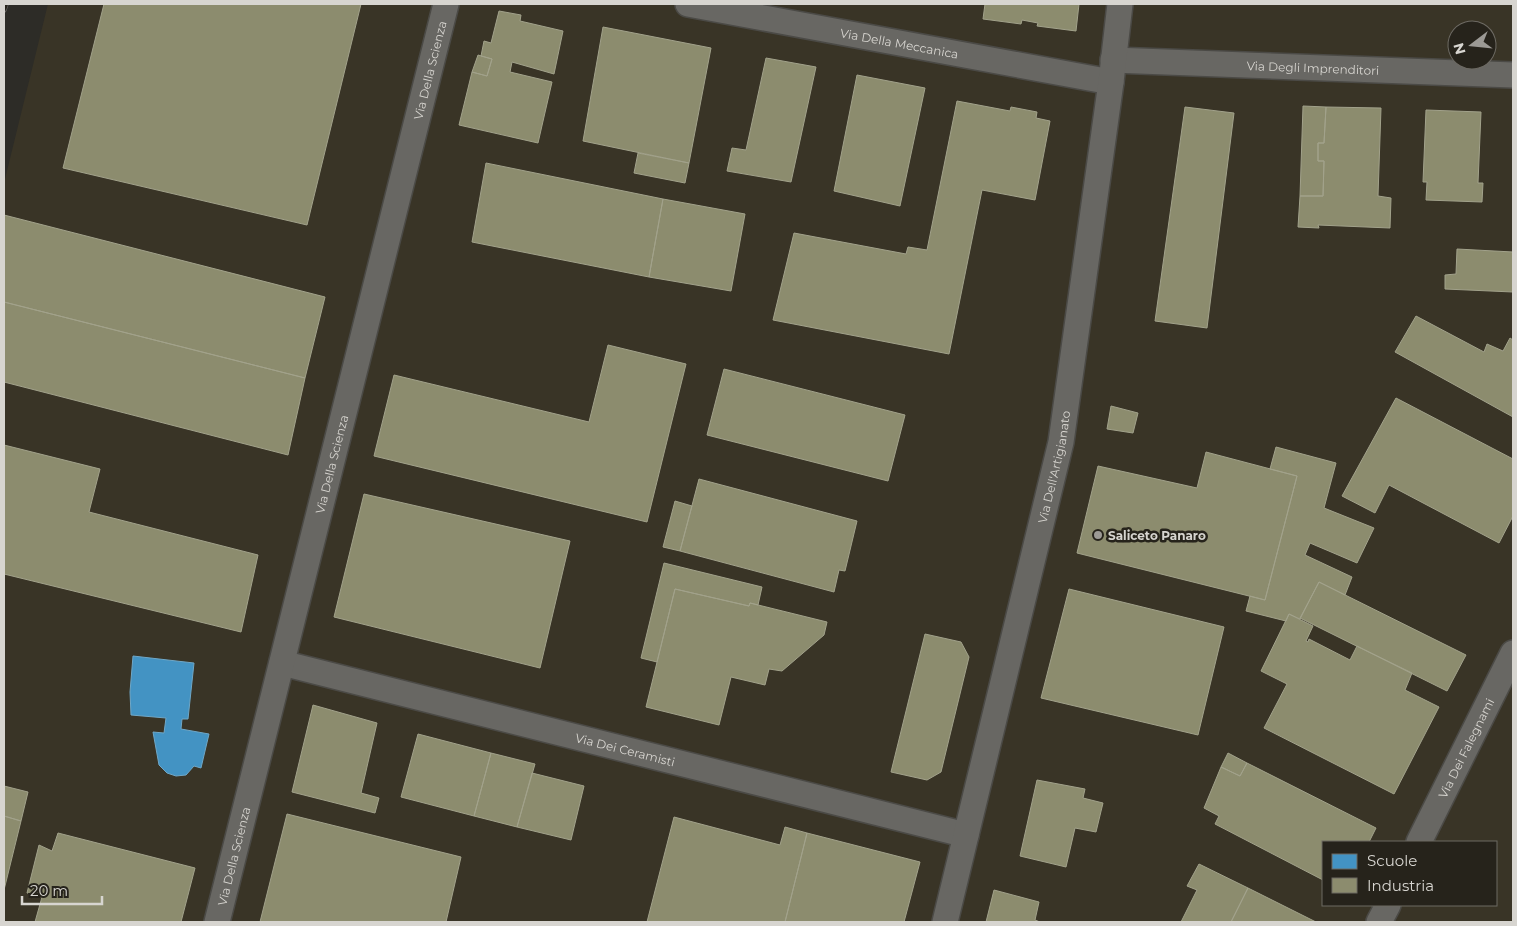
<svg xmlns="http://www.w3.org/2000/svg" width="1517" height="926" viewBox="0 0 1517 926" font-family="Montserrat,sans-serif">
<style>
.built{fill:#393426;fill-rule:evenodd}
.schools{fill:#4393c3;stroke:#6fa7c7}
.industry{fill:#8c8c6e;stroke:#a2a28b}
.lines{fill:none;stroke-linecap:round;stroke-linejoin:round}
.minor-casing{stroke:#4b4a46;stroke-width:28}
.minor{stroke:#686763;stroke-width:25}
.rail-casing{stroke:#646360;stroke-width:5.5}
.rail{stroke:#26231b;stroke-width:4;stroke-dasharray:11;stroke-linecap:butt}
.poi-dot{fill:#9c9a95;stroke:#26231b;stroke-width:2}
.labels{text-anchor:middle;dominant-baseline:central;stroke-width:5;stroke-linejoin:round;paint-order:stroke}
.street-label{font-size:12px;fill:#d7d5d0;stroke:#26231b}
.poi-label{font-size:12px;font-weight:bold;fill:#d7d5d0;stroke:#26231b;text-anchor:start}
</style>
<rect width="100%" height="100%" fill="#2d2c27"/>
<path class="built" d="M48,4H1513V922H4V183ZM1457,30H1487V60H1457ZM1323,842H1496V905H1323Z"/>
<path class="schools" d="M133,656L194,663L188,719H182L181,729L209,734L201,768L194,766L186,775L176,776L167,773L159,765L153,732L164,733L166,718L131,715L130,692Z"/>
<path class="industry" d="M104,4H361L307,225L63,168Z
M985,4H1079L1076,31L1037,26L1038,23L1022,20L1021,24L983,19Z
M499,11L521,15L520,21L563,31L554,74L512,62L510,72L552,82L538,143L459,125L472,72L487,76L492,59L481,56L484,41L491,43Z
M603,27L711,48L689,163L583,141Z
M478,55L492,59L487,76L472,72Z
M766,58L816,67L791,182L727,171L732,148L746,150Z
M857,75L925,88L900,206L834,191Z
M957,101L1010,111L1011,107L1037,112L1036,118L1050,121L1035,200L982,190L949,354L773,320L794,233L906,254L908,247L927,250Z
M1303,106L1326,107L1324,143H1318V161H1324L1323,196H1300Z
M1185,107L1234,113L1207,328L1155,321Z
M1326,107L1381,108L1378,196L1391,198L1390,228L1318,225L1319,228L1298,227L1300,196H1323L1324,161H1318V143H1324Z
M1426,110L1481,112L1478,183H1483L1482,202L1426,200L1427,182H1423Z
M638,153L689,163L685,183L634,173Z
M486,163L663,199L649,277L472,242Z
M663,199L745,214L731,291L649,277Z
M4,215L325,297L305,378L4,302Z
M1457,249L1513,252V292L1445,289V275L1456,274Z
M4,302L305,378L288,455L4,382Z
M1416,316L1484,352L1487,344L1503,351L1510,338L1513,340V417L1395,352Z
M608,345L686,364L647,522L374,456L394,375L589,422Z
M724,369L905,415L888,481L707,435Z
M1396,398L1513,459V516L1499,543L1389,485L1375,513L1342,496Z
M1111,406L1138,413L1133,433L1107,429Z
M4,445L100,469L89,512L258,555L241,632L4,574Z
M1276,447L1336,463L1324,508L1374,528L1357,563L1310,543L1305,555L1352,577L1345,595L1319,582L1300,619L1289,614L1286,621L1246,611L1250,596L1265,600L1297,476L1270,469Z
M1206,452L1297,476L1265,600L1077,553L1098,466L1197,488Z
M699,479L857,521L845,571L839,570L834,592L680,551Z
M364,494L570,541L540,668L334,617Z
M675,501L692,506L680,551L663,547Z
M664,563L762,587L758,605L750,603L749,606L675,589L657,662L641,658Z
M1319,582L1466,655L1447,691L1300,618Z
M675,589L749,606L750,603L827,622L824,635L782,671L769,669L765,685L731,677L719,725L646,707Z
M1069,589L1224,627L1198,735L1041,698Z
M1289,614L1313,626L1306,641L1308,642L1309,639L1350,660L1357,646L1412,673L1405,690L1439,707L1394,794L1264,728L1287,684L1261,671Z
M925,634L961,642L969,657L941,772L927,780L891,772Z
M313,705L377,723L361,793L379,798L375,813L292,792Z
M418,734L491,753L474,816L401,797Z
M491,753L535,764L517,827L474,816Z
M1228,753L1247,763L1240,776L1221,767Z
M1247,763L1376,828L1369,842H1323V880L1215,824L1219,816L1204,808L1221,767L1240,776Z
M532,773L584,786L571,840L517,827Z
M1037,780L1085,789L1083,798L1103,803L1096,832L1075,828L1066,867L1020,856Z
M4,786L28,792L21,821L4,816Z
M287,814L461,857L446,922H260Z
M4,816L21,821L4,890Z
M674,817L780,845L785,827L807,833L785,922H647Z
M58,833L195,868L181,922H35L42,897L27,893L39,845L52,851Z
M807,833L920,862L904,922H785Z
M1199,864L1248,888L1231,922H1181L1197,890L1187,886Z
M1248,888L1316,922H1231Z
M994,890L1039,902L1035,920L1040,922H986Z"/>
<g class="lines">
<defs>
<g id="minor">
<path id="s1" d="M688,4L1111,82"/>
<path id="s2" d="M1113,60L1513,75"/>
<path id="s3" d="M282,663L966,835"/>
<path id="s4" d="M1419,842L1513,653"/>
<path id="s5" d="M217,922L446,4"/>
<path id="s6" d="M945,922L1061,442L1111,82L1120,4"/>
<path d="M1379,922L1388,905"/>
</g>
</defs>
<use href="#minor" class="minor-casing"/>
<use href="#minor" class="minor"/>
<defs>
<path id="rail" d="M4,10L6,4"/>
</defs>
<use href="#rail" class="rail-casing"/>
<use href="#rail" class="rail"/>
</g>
<circle class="poi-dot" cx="1098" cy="535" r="5"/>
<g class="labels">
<g class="street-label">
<text stroke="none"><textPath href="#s1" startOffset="215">Via Della Meccanica</textPath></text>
<text stroke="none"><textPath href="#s2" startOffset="200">Via Degli Imprenditori</textPath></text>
<text stroke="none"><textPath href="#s5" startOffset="878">Via Della Scienza</textPath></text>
<text stroke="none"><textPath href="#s5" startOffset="472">Via Della Scienza</textPath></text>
<text stroke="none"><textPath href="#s6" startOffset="468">Via Dell'Artigianato</textPath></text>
<text stroke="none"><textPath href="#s4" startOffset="105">Via Dei Falegnami</textPath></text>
<text stroke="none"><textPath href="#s3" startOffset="354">Via Dei Ceramisti</textPath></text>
<text stroke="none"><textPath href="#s5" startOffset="68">Via Della Scienza</textPath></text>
</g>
<g class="poi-label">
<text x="1108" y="535">Saliceto Panaro</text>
</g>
</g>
<rect width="1517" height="926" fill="none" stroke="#d7d5d0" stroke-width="10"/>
<rect x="1322" y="841" width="175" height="65" fill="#26231b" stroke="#6d6a63"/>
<rect x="1332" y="854" width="25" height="15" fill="#4393c3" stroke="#6d6a63"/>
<text x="1367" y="866" font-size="15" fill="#d7d5d0">Scuole</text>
<rect x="1332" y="878" width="25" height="15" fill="#8c8c6e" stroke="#6d6a63"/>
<text x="1367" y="891" font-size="15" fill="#d7d5d0">Industria</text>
<g transform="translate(1472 45) rotate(254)"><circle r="24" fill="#26231b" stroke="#6d6a63"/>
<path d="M0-4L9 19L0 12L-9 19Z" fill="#9c9a95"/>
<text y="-8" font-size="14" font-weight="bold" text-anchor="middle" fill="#d7d5d0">N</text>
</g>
<path d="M22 896v8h80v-8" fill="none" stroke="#d7d5d0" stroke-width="2.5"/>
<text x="30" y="896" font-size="15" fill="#d7d5d0" stroke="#26231b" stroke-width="4" paint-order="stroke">20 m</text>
</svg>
